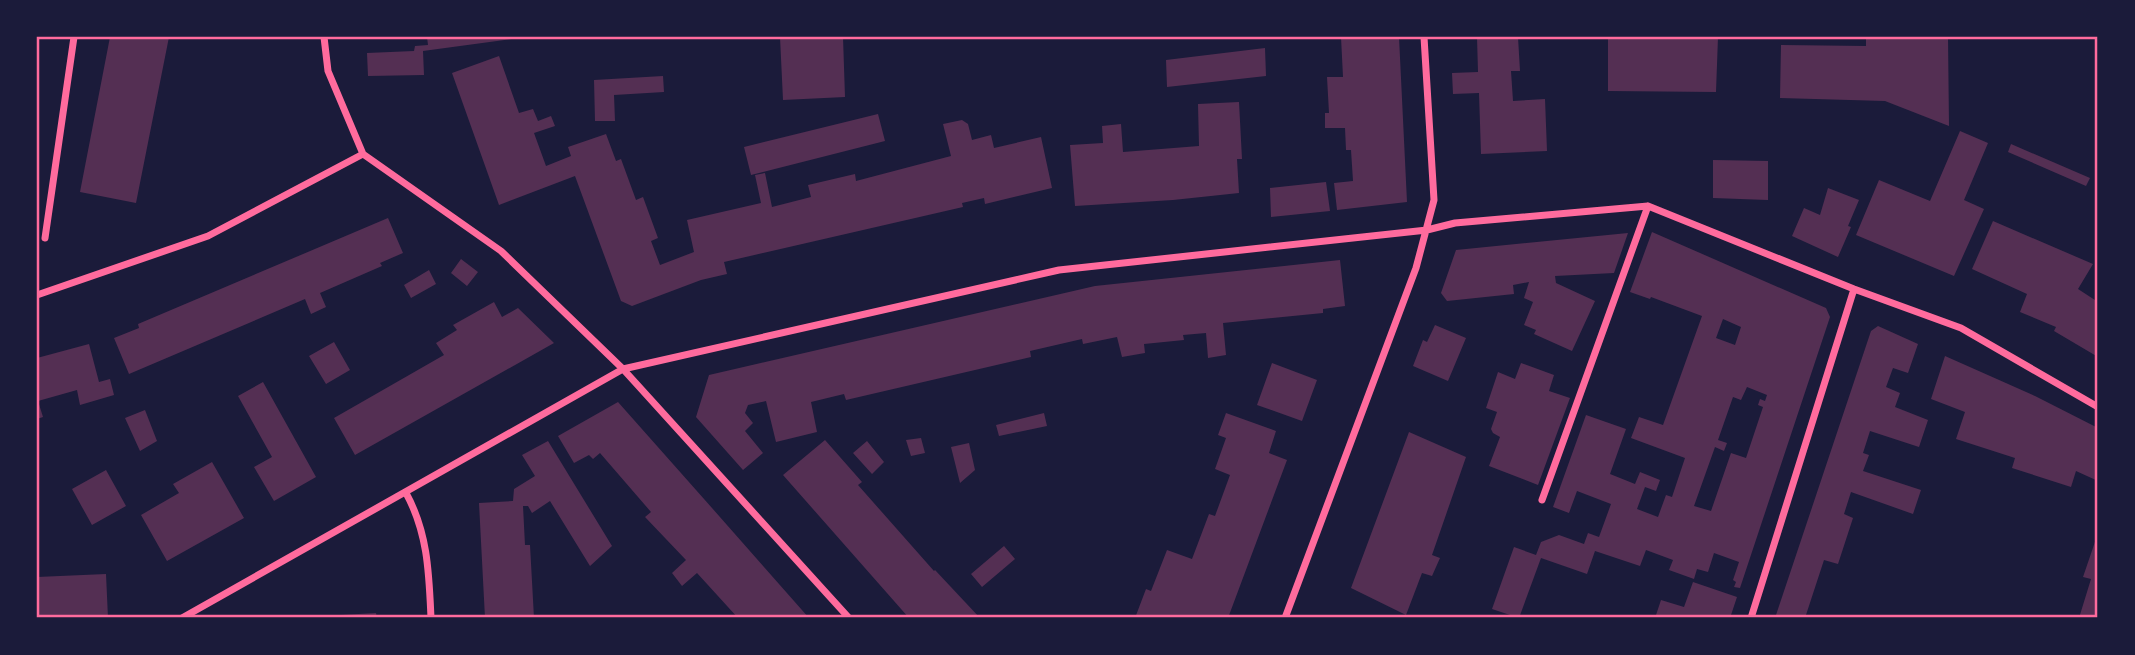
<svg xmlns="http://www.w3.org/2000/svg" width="2135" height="655" viewBox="0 0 2135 655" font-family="'Exo 2',sans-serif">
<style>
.building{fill:#542f53;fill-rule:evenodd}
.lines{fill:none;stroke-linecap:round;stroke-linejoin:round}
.minor{stroke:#ff6b9d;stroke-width:7}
.neatline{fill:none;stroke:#ff6b9d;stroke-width:2.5}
</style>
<rect width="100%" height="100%" fill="#1b1b3a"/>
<path class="building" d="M110,37H169L136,203L80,192Z
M427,37H519V38L423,51L424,75L368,76L367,53L414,51L415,46L428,45Z
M780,37H843L845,97L783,100Z
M1341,37H1399L1407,202L1337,210L1334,183L1353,181L1351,150H1346L1345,128H1325V113H1329L1327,77H1343Z
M1477,37H1518L1520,71H1511L1513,101L1545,99L1547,151L1481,154L1479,93L1453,94L1452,73L1478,72Z
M1608,37H1718L1716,92L1608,91Z
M1866,37H1948L1949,126L1885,101L1780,98L1781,45L1866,46Z
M1265,48L1266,76L1167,87L1166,60Z
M499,56L519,113L533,109L538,121L551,116L555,126L534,133L546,166L571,156L568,147L606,134L616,161L621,159L636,200L643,197L658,238L651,241L660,265L694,252L687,220L761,203L755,175L765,173L772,207L811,197L808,185L855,174L856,181L951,156L943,124L962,120L968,124L972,140L991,135L994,148L1041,137L1052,188L985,204L984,198L962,203L963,207L724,262L727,274L701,280L632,306L621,301L575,176L499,205L452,73Z
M663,76L664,92L614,95L615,121H595L594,80Z
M1239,102L1242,159H1237L1239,193L1173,200L1075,206L1070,145L1103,143L1102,126L1121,124L1123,152L1199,146L1198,104Z
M878,114L885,141L751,175L744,147Z
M1960,131L1988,143L1964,200L1984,209L1954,276L1856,235L1879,180L1930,201Z
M2011,144L2090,178L2086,186L2008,152Z
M1713,160L1768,161V200L1713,198Z
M1326,182L1330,211L1271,217L1270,188Z
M1828,188L1859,200L1848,226L1851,227L1838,257L1792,236L1804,208L1820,215Z
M388,218L403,253L380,263L382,266L320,293L326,307L311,314L305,299L129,374L114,338L139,328L138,324Z
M1993,221L2093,264L2078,289L2098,302V357L2054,331L2056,327L2020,312L2027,294L1972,269Z
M1652,232L1826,308L1830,317L1740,588L1734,587L1736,582L1733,580L1739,562L1714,553L1708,572L1697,569L1694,579L1669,570L1673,560L1646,550L1640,566L1595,551L1587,574L1541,558L1519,618L1492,609L1514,547L1536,555L1541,542L1559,535L1584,544L1588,533L1599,537L1611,504L1577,491L1569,513L1553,507L1586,415L1626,429L1610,474L1635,484L1640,472L1660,480L1656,491L1645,487L1637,509L1658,517L1666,495L1672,497L1685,458L1631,438L1639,417L1663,425L1702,316L1651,297L1650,299L1630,292ZM1723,319L1741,327L1735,345L1716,338ZM1747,387L1767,395L1765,401L1760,399L1758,405L1763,407L1746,458L1731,453L1711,511L1694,506L1715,447L1724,451L1727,443L1718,440L1733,397L1741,400Z
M1628,233L1614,273L1555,276L1556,283L1595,301L1572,351L1534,334L1536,330L1524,325L1533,302L1524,298L1529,282L1513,285L1514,294L1447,301L1441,293L1456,250Z
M461,259L478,272L467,286L451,273Z
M1340,260L1345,306L1323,309V313L1223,323L1226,355L1208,358L1206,333L1183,335L1184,340L1144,344L1145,353L1122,357L1117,337L1083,344L1082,339L1030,351L1031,357L846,400L844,394L811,402L817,432L776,442L766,401L748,405L745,413L753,423L745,431L763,453L743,470L696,417L709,375L1095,286Z
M429,270L436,284L411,298L404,285Z
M494,302L502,317L518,308L554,343L355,455L334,418L444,355L436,343L457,330L453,325Z
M1435,325L1466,338L1448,381L1413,366L1423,340L1427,342Z
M1878,326L1918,344L1908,373L1893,368L1886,387L1900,393L1895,407L1928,420L1919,447L1870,431L1863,453L1869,455L1863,471L1921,490L1913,514L1851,492L1844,514L1853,518L1838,564L1824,560L1805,618H1775L1871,331Z
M334,342L350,370L326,384L309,356Z
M89,344L99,382L110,379L114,395L80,405L77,390L38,401L43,417L37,419V358Z
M1945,356L2035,396L2098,428V481L2076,471L2071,487L2012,468L2015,458L1956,439L1965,412L1931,399Z
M1272,363L1317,380L1302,421L1257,405Z
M1521,363L1554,375L1549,391L1570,398L1538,485L1489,466L1500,437L1493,433L1491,429L1497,412L1486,408L1498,372L1515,379Z
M263,382L316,477L274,501L254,467L272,457L238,396Z
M618,402L712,508L809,618H738L697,573L682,586L672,573L686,560L645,517L651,512L600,453L593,459L589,455L574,463L558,436Z
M145,410L157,441L140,451L125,418Z
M1044,413L1047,426L999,436L996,425Z
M1226,413L1276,431L1269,453L1287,460L1228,618H1135L1146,589L1151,591L1167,550L1192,559L1209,514L1215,516L1230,475L1215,469L1226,438L1218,435Z
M1409,432L1466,457L1432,555L1440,558L1432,576L1422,573L1406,615L1351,588Z
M921,438L925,453L911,456L906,440Z
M825,440L862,482L858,485L934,571L935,570L980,618H909L783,475Z
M548,441L612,546L590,566L550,501L532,513L528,506H523L525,545H530L534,618H485L479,503L513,501L514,489L535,476L522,455Z
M867,441L884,462L872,474L853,453Z
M969,443L975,470L960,483L951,447Z
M212,462L244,518L167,561L141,515L179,493L173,484Z
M106,470L126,506L92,525L72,489Z
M2098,533V618H2079L2091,579L2083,577Z
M1004,546L1015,559L982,587L971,574Z
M106,574L108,618H37V577Z
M1693,582L1737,597L1730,618H1655L1661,600L1684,607Z
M376,613L377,618H323V616Z"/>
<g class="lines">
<path class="minor" d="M324,37L328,71L363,154L501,251L623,369L849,618
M45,238L74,37
M37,295L208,236L363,154
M406,493C428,533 429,574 431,618
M1542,500L1648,206
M182,618L623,369L1059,270L1427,230L1455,223L1648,206L1854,289L1961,328L2098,407
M1285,618L1416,268L1434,200L1424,37
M1751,618L1854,289"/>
</g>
<rect width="2135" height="655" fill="none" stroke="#1b1b3a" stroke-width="77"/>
<rect x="38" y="38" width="2058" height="578" class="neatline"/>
</svg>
